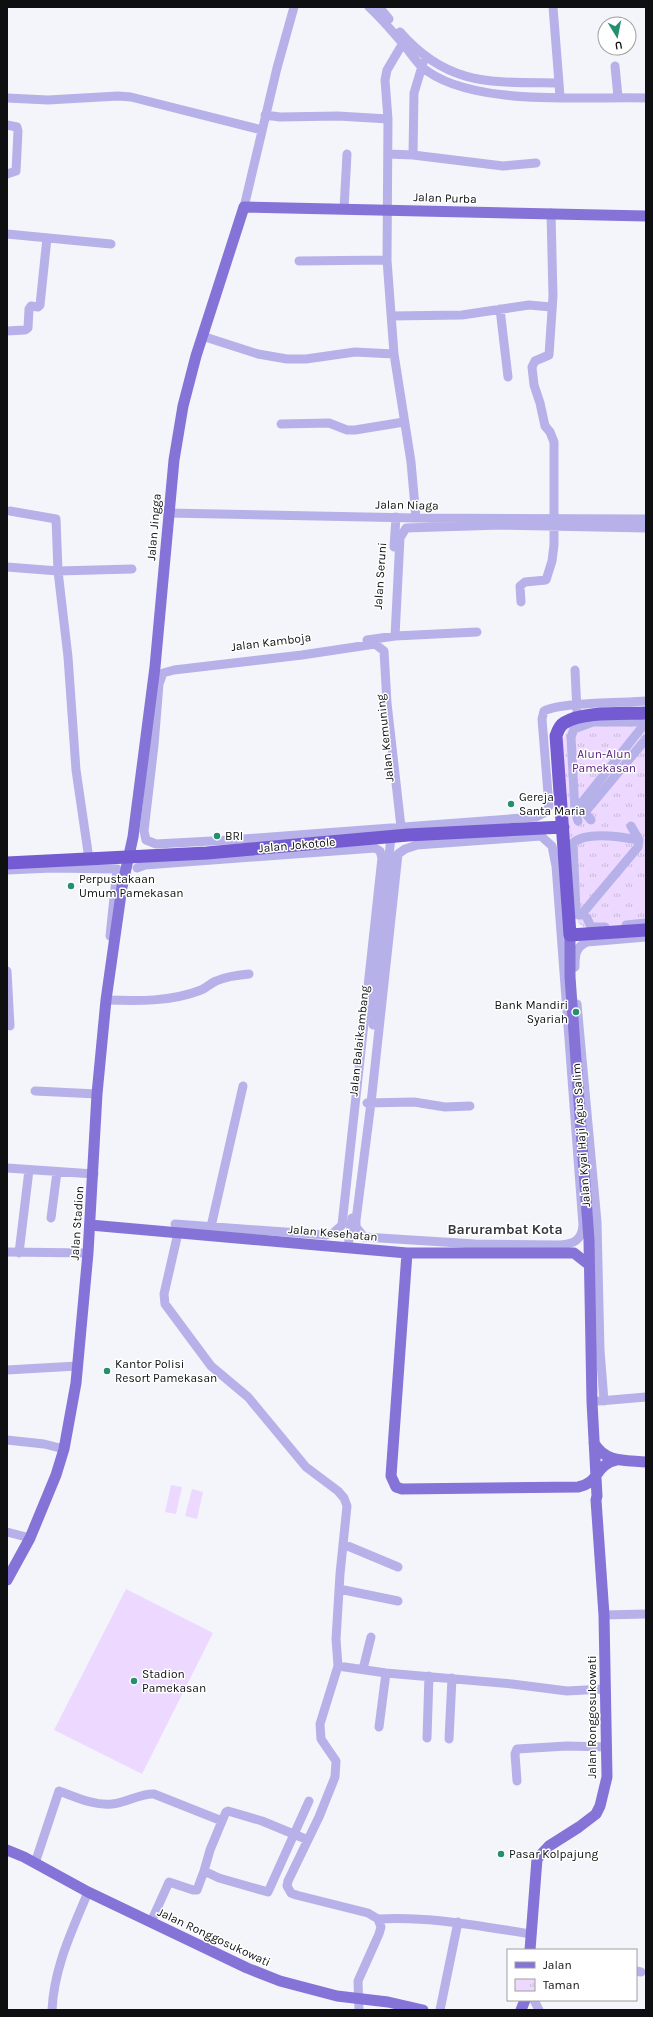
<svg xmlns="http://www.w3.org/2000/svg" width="653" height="2017" viewBox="0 0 653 2017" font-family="Karla,sans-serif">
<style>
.park{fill:url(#park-tufts)}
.pitch{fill:#edd9ff}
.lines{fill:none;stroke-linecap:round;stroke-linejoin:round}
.minor{stroke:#b7b1e9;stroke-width:9}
.major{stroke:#8573d8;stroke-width:11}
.highway{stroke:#745bd1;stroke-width:13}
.poi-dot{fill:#25906f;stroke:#fff;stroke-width:1.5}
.labels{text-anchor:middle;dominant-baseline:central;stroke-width:3;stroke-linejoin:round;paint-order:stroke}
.street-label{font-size:12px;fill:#0e0f10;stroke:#fff}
.park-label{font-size:12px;fill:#58227a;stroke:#fff}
.poi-label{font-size:12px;fill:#0e0f10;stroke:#fff;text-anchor:start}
.quarter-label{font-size:14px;font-weight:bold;fill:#36383b;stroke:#fff}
</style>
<defs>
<pattern id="park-tufts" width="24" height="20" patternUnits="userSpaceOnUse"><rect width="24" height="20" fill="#edd9ff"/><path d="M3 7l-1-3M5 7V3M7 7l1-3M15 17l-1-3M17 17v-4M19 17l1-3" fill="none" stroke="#cab9da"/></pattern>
</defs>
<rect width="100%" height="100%" fill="#f4f5fa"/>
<path class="park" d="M646,716V928L590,931L578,923L569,881L562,741L568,728L575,725Z"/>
<path class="pitch" d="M645,883L646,912L637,913L633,885Z
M171,1485L182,1487L176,1514L165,1512Z
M192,1489L203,1492L197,1519L185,1516Z
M126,1589L213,1633L142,1774L54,1730Z"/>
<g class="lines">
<path class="minor" d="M369,7C382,19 393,32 404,45C410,52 415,60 421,66C467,108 587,96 646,98
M379,7L389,19
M553,7L559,83
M400,32C448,87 492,82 559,83L560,97
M403,43L387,70L385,80L388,119L387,260L394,354L411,462L416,518
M615,66L618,97
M7,98L48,100L118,96L131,97L262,130
M265,115L280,117L338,116L388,119
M7,125L17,127L18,131L16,171L7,174
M388,154L413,155L414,93L423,63
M413,155L503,166L536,163
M244,207L277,68L294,7
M344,209L347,154
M7,234L111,244
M299,261L387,260
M500,309L508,377
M391,316L462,315L529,305L551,307
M7,331L25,330L28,328L29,309L31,306L38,307L40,305L47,238
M202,336L258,354L287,359H306L355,352L394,354
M281,424L329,423L347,430H355L404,422
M10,511L56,519L58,571L132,569
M168,513L416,518L646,519
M394,547L396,517
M7,567L58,571L68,657L76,770L89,859
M521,602L520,586L525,582L546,580L552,561L554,545V442L550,432L545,426L540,403L534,385L532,367L535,361L549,355L553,296L551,213
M395,636L400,538L406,528L502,525L646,528
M367,640L395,636L477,632
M575,670L577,712
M575,811L643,726L641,722H593L574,729L571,737L575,811L578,821
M591,820L586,814V811L646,739
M631,826L639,840L638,847L581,915H578L576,911L573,843C586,831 623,837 639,840
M401,827L387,703L384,651L375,644L302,655L174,670L163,673L159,684L154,745L144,831L146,840L156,844L230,840L536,817L544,813L549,806L542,719L544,711C562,702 623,703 646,701
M541,836L552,846L556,866L583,1225C582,1240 574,1244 560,1245L475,1244L364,1237L356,1227V1220L371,1103L398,854L405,849L417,845Z
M137,868L145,865L375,848L380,851L382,858L342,1225L333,1233L326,1235L175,1224
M7,870L52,868L117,869L110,936
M587,918L591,927H605
M626,925L646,923
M575,967C575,956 575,947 587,942L646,937
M7,971L10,1026
M106,1000C137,1001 171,1002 201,990C206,988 211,983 216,981C227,976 238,975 249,974
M577,1004L597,1222L600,1350L604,1401
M373,1025L391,836
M35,1091L97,1094
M367,1103L414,1102L445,1107L470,1106
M7,1168L94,1174
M51,1218L57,1172
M210,1231L243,1086
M178,1233L164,1294L165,1304L211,1366L248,1397L306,1467L338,1491L344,1498L347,1506L340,1574L336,1639L338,1666L320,1724L321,1739L336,1761L335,1777L319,1817L288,1881L287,1886L291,1893L296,1895L368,1913L378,1919L381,1927L379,1934L358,1981L359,2010
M348,1247L352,1218
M7,1252L88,1253
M19,1253L29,1170
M7,1370L77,1366
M599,1401L646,1397
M7,1440L44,1444L64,1449
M7,1532L30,1538
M343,1544L398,1567
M339,1589L398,1601
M604,1615L646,1614
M338,1666L386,1673L512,1684L567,1691L604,1689
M363,1669L371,1637
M379,1727L386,1673
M427,1738L429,1676
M449,1739L452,1678
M517,1781L515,1754L517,1749L567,1746L607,1747
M35,1863L59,1791C76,1797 94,1806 112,1804C127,1803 140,1793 154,1794L222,1821L226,1812L228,1811L262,1821L308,1840
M204,1871L219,1878L268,1892L309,1801
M378,1919C430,1916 480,1926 531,1934
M151,1922L169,1882L193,1890H197L204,1871L210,1850L222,1821
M636,1971L641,1972
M534,2000L539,2010
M52,2010C54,1967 72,1931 88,1892
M440,2010L458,1922"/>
<path class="major" d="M90,1225L407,1253H574L588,1264
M407,1253L391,1476L396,1487L402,1489L578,1487C600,1483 594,1465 617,1460
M594,1443C605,1463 626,1460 646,1462
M7,1580L30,1538L56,1475L64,1449L76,1383L88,1253L97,1094L106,1000L122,887L133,837L155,667L174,460L183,406L196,356L244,207L646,216
M7,1850L24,1857L88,1892L247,1968L280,1981L337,1996L388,2002L423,2010
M530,1950L537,1859L549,1846L579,1827L596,1814L600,1806L607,1777L604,1615L596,1500L597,1496L592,1402L589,1240L570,977V935
M521,2010L525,2000"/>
<path class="highway" d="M646,713C623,714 583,711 564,723C559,726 558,731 556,736L570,935L646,930
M7,863L207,853L408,835L563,827"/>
</g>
<g class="poi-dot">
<circle cx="511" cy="804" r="4"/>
<circle cx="217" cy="836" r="4"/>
<circle cx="71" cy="886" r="4"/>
<circle cx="576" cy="1012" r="4"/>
<circle cx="107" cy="1371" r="4"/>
<circle cx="134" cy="1681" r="4"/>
<circle cx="501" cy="1854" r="4"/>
</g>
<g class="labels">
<g class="street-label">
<text transform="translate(445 198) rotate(2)">Jalan Purba</text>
<text transform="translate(407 505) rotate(1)">Jalan Niaga</text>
<text transform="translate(154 527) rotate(-85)">Jalan Jingga</text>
<text transform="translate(380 576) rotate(-86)">Jalan Seruni</text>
<text transform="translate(271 642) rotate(-7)">Jalan Kamboja</text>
<text transform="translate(385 738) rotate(-96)">Jalan Kemuning</text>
<text transform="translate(297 845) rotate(-5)">Jalan Jokotole</text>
<text transform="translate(359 1041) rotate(-84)">Jalan Balaikambang</text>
<text transform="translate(581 1135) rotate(-94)">Jalan Kyai Haji Agus Salim</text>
<text transform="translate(77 1223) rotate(-86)">Jalan Stadion</text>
<text transform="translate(333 1233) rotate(5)">Jalan Kesehatan</text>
<text transform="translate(592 1717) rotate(-90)">Jalan Ronggosukowati</text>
<text transform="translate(214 1937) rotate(25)">Jalan Ronggosukowati</text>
</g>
<g class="park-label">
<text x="604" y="754">Alun-Alun<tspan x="604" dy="14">Pamekasan</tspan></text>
</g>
<g class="poi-label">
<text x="519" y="797">Gereja<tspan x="519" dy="14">Santa Maria</tspan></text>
<text x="225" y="836">BRI</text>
<text x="79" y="879">Perpustakaan<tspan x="79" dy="14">Umum Pamekasan</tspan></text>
<text x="568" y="1005" text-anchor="end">Bank Mandiri<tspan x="568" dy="14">Syariah</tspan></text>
<text x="115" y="1364">Kantor Polisi<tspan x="115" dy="14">Resort Pamekasan</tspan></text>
<text x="142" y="1674">Stadion<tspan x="142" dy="14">Pamekasan</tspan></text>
<text x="509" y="1854">Pasar Kolpajung</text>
</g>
<g class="quarter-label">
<text x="505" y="1229">Barurambat Kota</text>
</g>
</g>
<rect width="653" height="2017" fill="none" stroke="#0e0f10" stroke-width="16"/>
<rect x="507" y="1949" width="130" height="52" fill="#ffffff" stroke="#9f9f9f"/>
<rect x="515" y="1962" width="20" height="6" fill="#8573d8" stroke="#9f9f9f"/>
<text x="543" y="1969" font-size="12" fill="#0e0f10">Jalan</text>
<rect x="515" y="1979" width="20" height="12" fill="url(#park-tufts)" stroke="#9f9f9f"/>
<text x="543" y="1989" font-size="12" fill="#0e0f10">Taman</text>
<g transform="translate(617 36) rotate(170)"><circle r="19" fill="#ffffff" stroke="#9f9f9f"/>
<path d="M0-3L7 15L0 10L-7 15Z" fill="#25906f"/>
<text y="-6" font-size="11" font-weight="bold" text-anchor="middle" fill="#0e0f10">U</text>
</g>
</svg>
